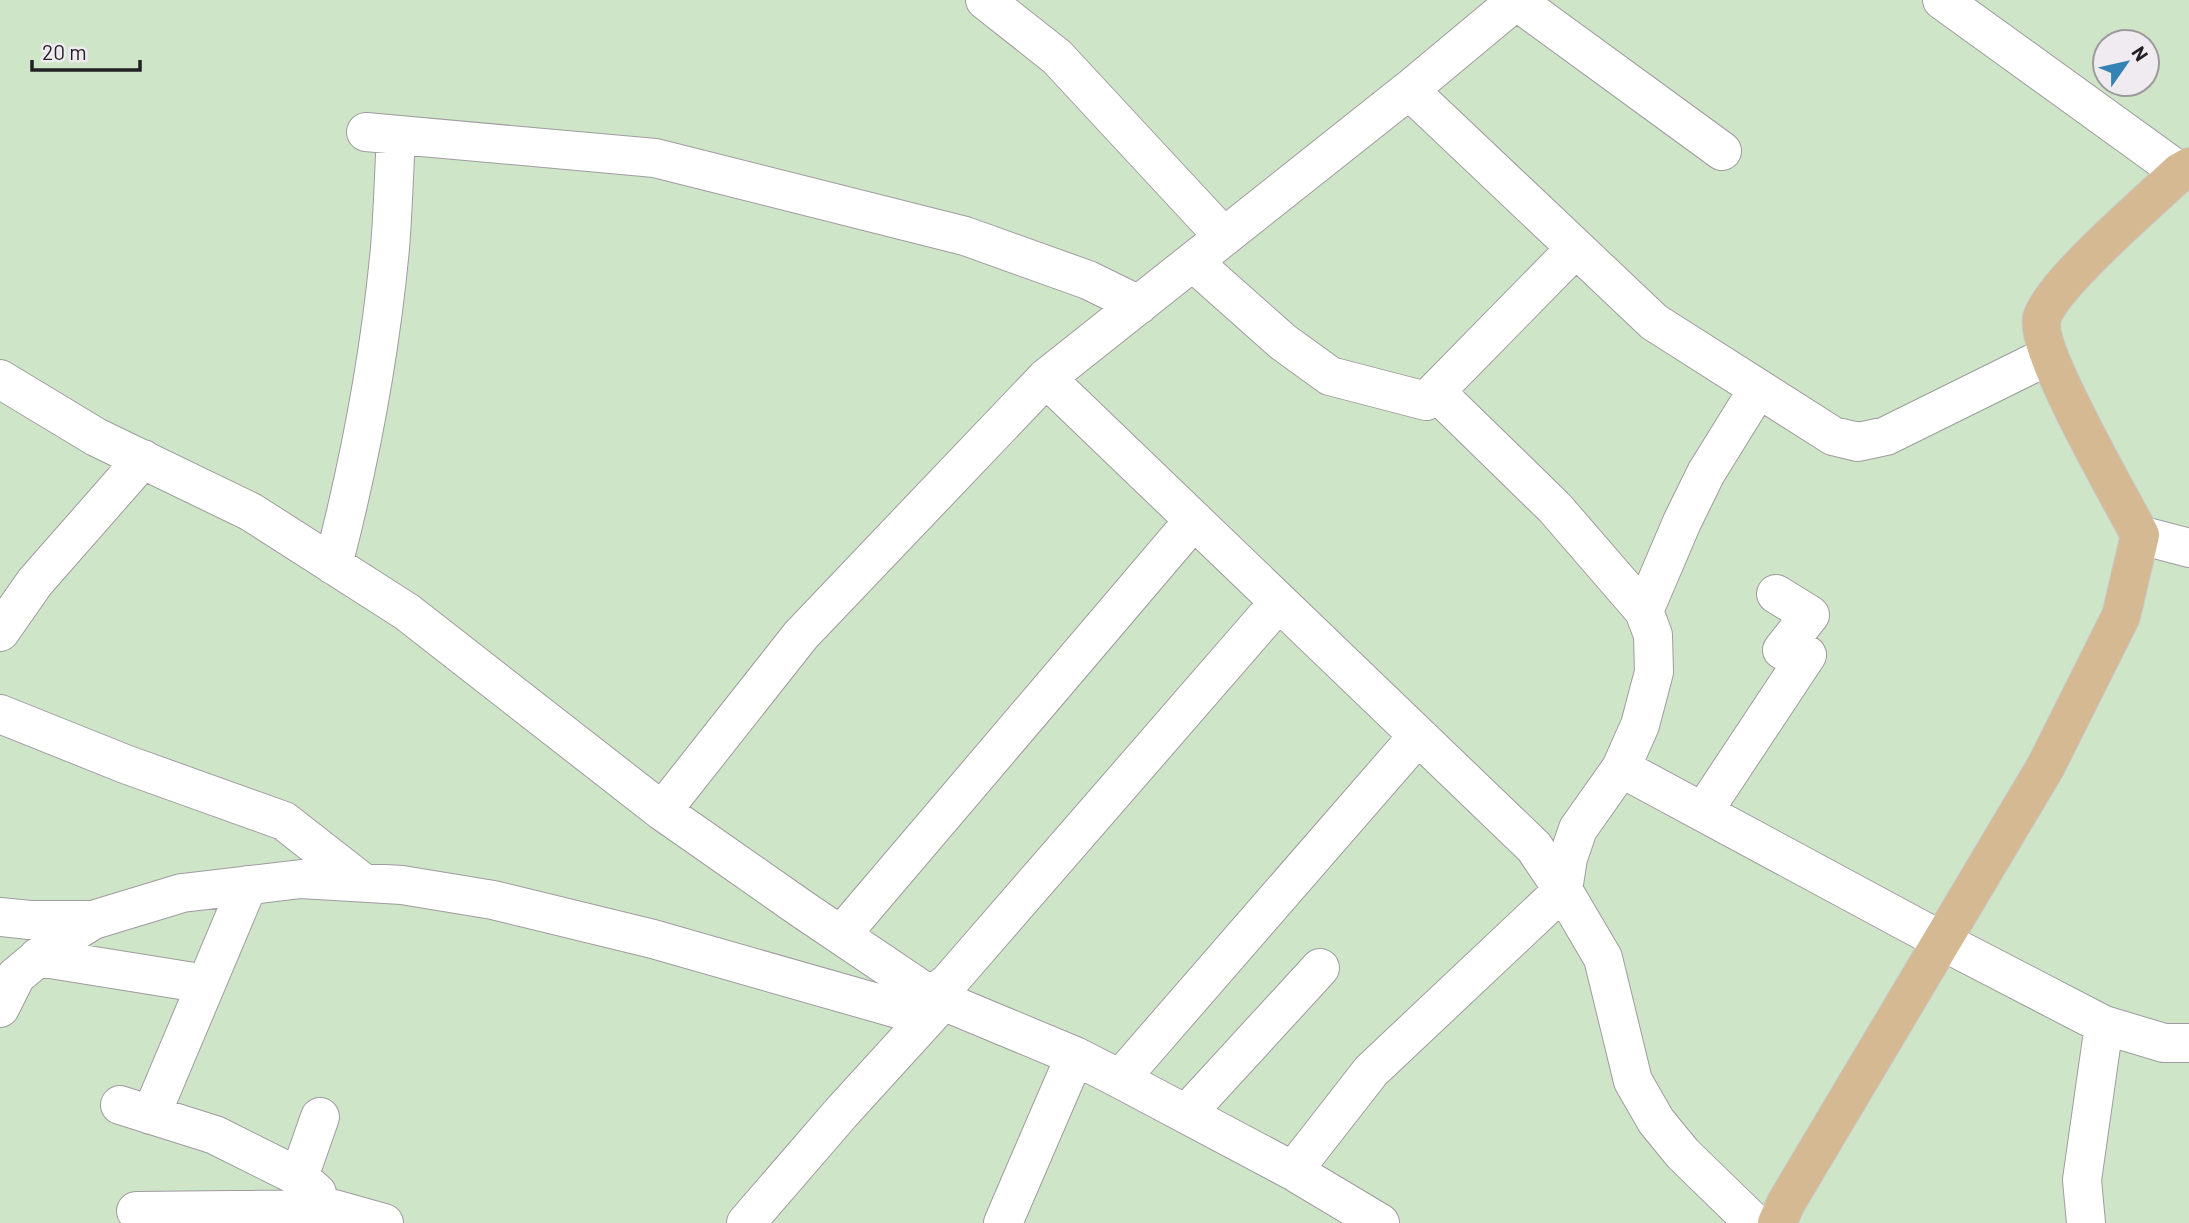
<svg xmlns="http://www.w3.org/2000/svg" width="2189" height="1223" viewBox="0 0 2189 1223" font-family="Barlow,sans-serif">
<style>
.green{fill:#cfe5c8;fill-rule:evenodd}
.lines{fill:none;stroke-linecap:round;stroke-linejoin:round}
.minor-casing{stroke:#9f9ba0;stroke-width:40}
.major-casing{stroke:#cac9ca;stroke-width:40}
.minor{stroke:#fff;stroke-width:38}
.major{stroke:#d4b992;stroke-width:38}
</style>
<rect width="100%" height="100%" fill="#f0ebf1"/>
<path class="green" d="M0,0H2189V1223H0ZM2105,42H2147V84H2105Z"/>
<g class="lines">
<defs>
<path id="minor" d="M985,0L1057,57L1224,237
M1515,0L1722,151
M1942,0L2180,172
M1409,90L1654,322L1833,436L1858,442L1886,436L2048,356
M366,132L655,158L965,236L1088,280L1139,305
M1193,262L1283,342L1330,376L1426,401L1576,248
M1046,378L1534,847L1563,890L1603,958L1633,1081L1656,1121L1683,1154L1754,1223
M0,379L96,437L251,512L407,612L662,811L802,909L931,996L1075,1056L1120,1079L1293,1171L1380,1223
M2140,535L2189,548
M333,565C360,461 380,355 390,248C393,211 394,173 396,135
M1644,611L1682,522L1706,473L1758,389
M0,632L35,582L143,459
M0,714L125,764L284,821L362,882
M1621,768L1942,941L2104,1025L2164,1043H2189
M662,811L801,635L1046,378L1409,90L1517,0
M1703,812L1807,655L1782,650L1810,615L1776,594
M0,917L30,920H93
M841,935L1194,520
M38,957L206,984
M0,1008L16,976L52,946L93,920L182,893L301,879L402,885L493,900L653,939L898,1009L931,996L949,982L1279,602
M1120,1079L1418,736
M120,1105L215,1135L299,1177
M1186,1114L1320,968
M151,1115L248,885
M1293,1171L1371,1071L1563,890L1568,858L1578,829L1621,768L1640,725L1654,672L1653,635L1644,611L1555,508L1436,392
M317,1193L299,1177L320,1117
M136,1211L334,1209L384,1223
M746,1223L841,1113L943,1001
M1003,1223L1075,1056
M2086,1223L2082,1180L2104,1025"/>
<path id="major" d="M1777,1223L1786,1203L2046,766L2121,616L2140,535C2121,499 2034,349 2042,318C2051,285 2151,200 2180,172L2189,167"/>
</defs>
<use href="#minor" class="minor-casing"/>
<use href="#major" class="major-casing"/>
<use href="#minor" class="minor"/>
<use href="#major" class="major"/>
</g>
<g transform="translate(2126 63) rotate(56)"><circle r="33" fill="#f0ebf1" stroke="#9d9a9e" stroke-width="2"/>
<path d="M0-5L12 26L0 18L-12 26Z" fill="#3582b5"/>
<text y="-10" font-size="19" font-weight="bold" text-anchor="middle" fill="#212022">N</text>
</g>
<path d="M32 60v10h108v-10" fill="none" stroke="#212022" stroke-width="3.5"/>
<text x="42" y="60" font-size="21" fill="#212022" stroke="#f0ebf1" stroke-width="5" paint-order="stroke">20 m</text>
</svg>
